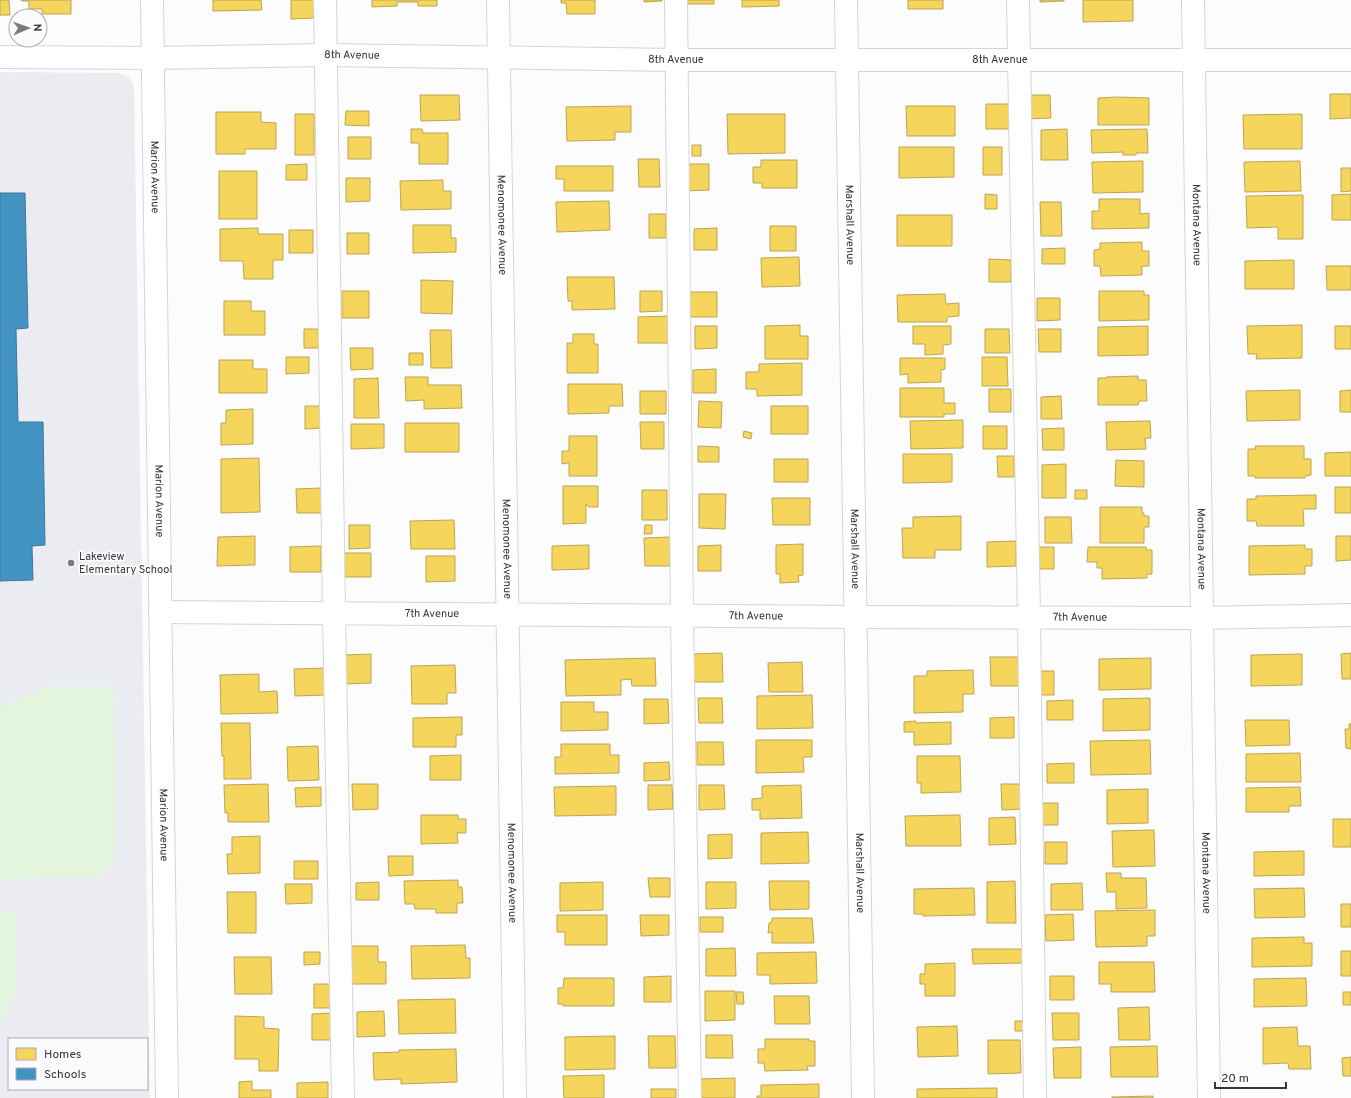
<svg xmlns="http://www.w3.org/2000/svg" width="1351" height="1098" viewBox="0 0 1351 1098" font-family="Overpass,sans-serif">
<style>
.built{fill:#eaecf1;fill-rule:evenodd}
.green{fill:#e3f5dd}
.homes{fill:#f6d55c;stroke:#bca551}
.schools{fill:#4393c3;stroke:#3f7799}
.lines{fill:none;stroke-linecap:round;stroke-linejoin:round}
.minor-casing{stroke:#d5d5d5;stroke-width:24}
.minor{stroke:#fff;stroke-width:22}
.poi-dot{fill:#7b7b7b;stroke:#fbfbfd;stroke-width:1.5}
.labels{text-anchor:middle;dominant-baseline:central;stroke-width:4;stroke-linejoin:round;paint-order:stroke}
.street-label{font-size:11px;fill:#363636;stroke:#fbfbfd}
.poi-label{font-size:11px;fill:#363636;stroke:#fbfbfd;text-anchor:start}
</style>
<rect width="100%" height="100%" fill="#fcfcfc"/>
<path class="built" d="M0,72L119,73L126,76L132,81L134,87L150,1098H0ZM9,1039H147V1089H9Z"/>
<path class="green" d="M48,687H114L115,855L100,877L0,879V708Z
M0,912H15L16,992L0,1024Z"/>
<path class="homes" d="M0,0H9L10,15H0Z
M21,0H71V14H42V9H29V1H22Z
M213,0H261L262,10L213,11Z
M291,0H314V18L291,19Z
M372,0H437V6H418V2H397V6L372,7Z
M561,0H595V14H567L566,3H561Z
M644,0H662V1L644,2Z
M680,0H714V4H680Z
M742,0H779V6L742,7Z
M908,0H943V9H908Z
M1040,0H1064V1L1040,2Z
M1083,0H1133V21L1083,22Z
M1330,94H1351V118L1330,119Z
M420,95H459L460,120L421,121Z
M1026,95H1050L1051,118L1026,119Z
M1117,97L1149,98V125H1098V98Z
M986,104H1010V129H986Z
M631,106V132H615V140L567,141L566,107Z
M906,106H955V136H907Z
M346,111H369V126L345,125Z
M216,112H261V122L276,123V149H245V154H216Z
M295,114H314V155H295Z
M727,114H785V153L728,154Z
M1302,114V149H1244L1243,115Z
M411,129H422L423,133H448V164H419V143H411Z
M1067,129L1068,160H1041V130Z
M1147,129L1148,153H1136V155H1123V152L1092,153L1091,130Z
M348,137H371V159H348Z
M692,145H701V156H692Z
M899,147H954V177L899,178Z
M983,147H1002V175H983Z
M638,159H659L660,187H639Z
M761,160H797V188H762V183H753V167H761Z
M1143,161V192L1093,193L1092,162Z
M1300,161L1301,191L1245,192L1244,162Z
M307,164V180H286V165Z
M686,164H709V190L686,191Z
M556,166H613V191H564V179H556Z
M1341,168H1351V191L1341,192Z
M219,171H257V219H219Z
M346,178H370V201L346,202Z
M443,180V191H451V209L401,210L400,181Z
M985,194L997,195V209H985Z
M1351,194V220H1332V195Z
M1303,195V239H1278V227L1247,228L1246,196Z
M1099,199H1140V214L1149,213V228L1092,229V211H1099Z
M609,201L610,230L557,232L556,202Z
M1040,202H1061L1062,236H1041Z
M649,214H666V238H649Z
M897,215H952V246H897Z
M413,225H451V238H456V252L413,253Z
M770,226H796V251H770Z
M258,228V234H283V260H273V279H244L243,261H220V229Z
M717,228V250H694V229Z
M289,230H313V253H289Z
M347,233H369V254H347Z
M1142,242V251H1149V266H1142V275L1101,276L1100,266H1094V250L1100,249V243Z
M1065,248V264H1042V249Z
M799,257L800,286L762,287L761,258Z
M989,259L1011,260V282H989Z
M1294,260V289H1245V261Z
M1326,266H1351V290H1327Z
M567,277H614L615,309L572,310V301H568Z
M421,280L453,281L452,314L421,313Z
M342,291H369V318H342Z
M640,291H662V311L640,312Z
M1099,291H1144V295H1149V320L1099,321Z
M690,292H717V317H690Z
M945,294L946,304L959,303V316L947,317V322H898L897,295Z
M1037,298H1060V320L1037,321Z
M224,301H251V311H265V335H224Z
M668,316V343H638V317Z
M800,325V336H808V359H765V326Z
M1302,325V358L1256,359L1257,354H1248L1247,326Z
M695,326H717V348L695,349Z
M913,326H951V344L943,345V354L925,355V344H913Z
M1148,326V355L1098,356V327Z
M1335,326H1351V349H1335Z
M304,329H318L319,348H304Z
M985,329H1009L1010,353H985Z
M1038,329H1061V352H1039Z
M430,330H451L452,368H431Z
M573,334H594V344H598V373H567V343H573Z
M350,348H373V369L351,370Z
M409,353H423V365H409Z
M286,357H309V373L286,374Z
M982,357H1007L1008,386H982Z
M900,358H945V369L941,370V382L908,383V374L900,375Z
M219,360H253V369H267V393H219Z
M802,363V395L757,396V389H746V372H759V364Z
M716,369V393H693V370Z
M1138,376V380H1146L1147,401H1139L1138,405H1098V378H1106V377Z
M405,377H428V385H461L462,408L424,409V400L406,401Z
M378,378L379,418H354V379Z
M568,384H622L623,406H609V413L568,414Z
M900,388H944V403H955V414H944V417H900Z
M989,389H1011V412H989Z
M1300,390V420L1247,421L1246,391Z
M1351,390V412H1340V391Z
M640,391H666V414H640Z
M1061,396L1062,419H1041V397Z
M699,401L722,402L721,428L698,427Z
M305,406H320L321,428L305,429Z
M771,406H808V434H771Z
M253,409V444L221,445V423H226V410Z
M963,420V448L911,449L910,421Z
M1150,421L1151,438H1145L1146,449L1107,450L1106,422Z
M640,422H664V449H641Z
M405,423H459V452H405Z
M351,424H384V448L351,449Z
M983,426H1007V449H983Z
M1064,428V450H1043L1042,429Z
M744,431L752,433L751,439L743,437Z
M569,436H597V476H569V462L568,463L562,464V451H569Z
M698,446L719,447V462H698Z
M1255,446H1304V459H1311V475L1305,476V478H1255V476H1248V449H1256Z
M1351,452V476H1325V453Z
M903,454H952V482L903,483Z
M997,456H1014V477H998Z
M259,458L260,512L221,513V459Z
M774,459H808V482H774Z
M1116,460L1144,461V487L1115,486Z
M1066,464V498H1042V465Z
M563,486H598V507H589L586,504V523L563,524Z
M1335,487H1351V513H1335Z
M322,488L323,513H297L296,489Z
M642,490H667V520H642Z
M1075,490H1087V499H1075Z
M699,494H726L725,529L699,528Z
M1316,495V509H1303L1304,526H1257L1256,521H1247V499H1256V496Z
M772,498H810V525H773Z
M1100,507H1142V513H1144V516H1149V527H1144V543H1100Z
M961,516V550H935V558H903L902,528H913V517Z
M1045,517H1071L1072,543H1045Z
M454,520L455,549H411L410,521Z
M349,525H370V548L349,549Z
M645,525H652V534H644Z
M255,536V565L217,566L218,537Z
M1336,536H1351V560L1336,561Z
M670,537V566H645L644,538Z
M1016,541V566L987,567V542Z
M803,544V575L798,576L799,582L780,583V574H776V545Z
M589,545V569L552,570V546Z
M721,545V571H698V546Z
M1305,545V549H1312V566H1305V574L1249,575V546Z
M321,546V572H290V547Z
M1037,547H1054V569H1038Z
M1088,547H1146V550H1152V574H1147V578L1102,579V568H1097V562H1087Z
M344,553H371V577H345Z
M426,556H455V581L426,582Z
M722,653L723,682H693V654Z
M1351,653V679H1342L1341,654Z
M371,654V683L346,684L345,655Z
M1302,654V685L1251,686V655Z
M990,657H1021V686H991Z
M655,658L656,686H632L631,679L621,680V695L566,696L565,660Z
M1151,658V689L1099,690V659Z
M802,662L803,692H769L768,663Z
M455,665L456,693H447V704H412L411,666Z
M326,668L327,695L295,696L294,669Z
M973,670L974,694H963V712L914,713V676H927V671Z
M1037,671H1054V695H1037Z
M259,674V692L277,691L278,713L221,714L220,675Z
M812,695L813,728L757,729V696Z
M698,698H722L723,723H699Z
M1150,698V730L1103,731V699Z
M644,699H668L669,723L644,724Z
M1073,700V720H1047V701Z
M561,702H594V712H608V730L561,731Z
M462,717V735H456V747H413V718Z
M1014,717V738H990V718Z
M1245,720H1289L1290,745L1246,746Z
M916,721V723L951,722V744L914,745V732H904V722Z
M221,723H250L251,779H224V756H222Z
M1349,724H1351V749L1346,748L1345,729H1349Z
M756,740H812V757H803L804,772L756,773Z
M1150,740L1151,774L1091,775L1090,741Z
M697,742H723L724,765H697Z
M561,744H610V755H619V773L555,774V757H561Z
M318,746L319,780L288,781L287,747Z
M1300,753L1301,782H1246V754Z
M461,755V780H430V756Z
M917,756H960L961,792L921,793V783H917Z
M669,762L670,780L644,781V763Z
M1074,763V783H1047V764Z
M268,784L269,822H228V813H225L224,785Z
M352,784H378V809L353,810Z
M1001,784H1023V809L1002,810Z
M648,785H672L673,809L648,810Z
M699,785H724L725,809L699,810Z
M801,785L802,818L760,819V810H752V799L762,798V786Z
M616,786V815L555,816L554,787Z
M321,787V806L296,807L295,788Z
M1300,787L1301,806H1289V812H1246V788Z
M1148,789V823L1107,824V790Z
M1040,803H1058V825H1041Z
M421,815H458V819H466V833H457L458,843L421,844Z
M960,815L961,846H906L905,816Z
M1015,817L1016,844L989,845V818Z
M1333,819H1351V847H1333Z
M1154,830L1155,866L1113,867L1112,831Z
M808,832L809,863L761,864V833Z
M732,834V858L708,859V835Z
M260,836V873L228,874L227,854H232V837Z
M1045,842H1067V864H1045Z
M1304,851V875L1254,876V852Z
M388,856H413V875L389,876Z
M294,861H318V879H294Z
M1106,873H1121V878H1146L1147,908L1116,909V892H1107Z
M648,878H670V897H650Z
M458,880V887H462L463,903H457V913H436V909H415L414,904H405L404,881Z
M769,881H809V909L770,910Z
M1015,881L1016,923H987V882Z
M379,882V900H356V883Z
M603,882V910L560,911V883Z
M706,882H736V908L706,909Z
M1082,883L1083,910H1051V884Z
M285,884H312V903L286,904Z
M974,888L975,915L923,916V914H914V889Z
M1304,888L1305,917L1255,918L1254,889Z
M227,892H256V933H228Z
M1341,904H1351V927H1341Z
M1155,910V936H1147V946L1096,947L1095,911Z
M1073,914L1074,940L1046,941L1045,915Z
M557,915H607V945H565V932H557Z
M640,915H669V935L641,936Z
M700,917H723V932H700Z
M772,918H812L814,943H772V932L768,933L769,923L772,922Z
M1304,937V943H1312V966L1252,967V938Z
M465,945L466,958H470V978L412,979L411,946Z
M351,946H378V962H386V984H352Z
M735,948L736,976H706V949Z
M972,949H1023V963L973,964Z
M1341,951H1351V976H1341Z
M304,952H320V964L304,965Z
M816,952L817,983L770,984V975H757V953Z
M234,957H271L272,994H235Z
M1099,962H1154L1155,992H1111V984H1099Z
M955,963V996H925V984H920V974H925V964Z
M671,976V1002H644V977Z
M1050,976H1074V1000H1050Z
M564,978H614V1006H563V1004H558V988H563Z
M1306,978L1307,1006L1254,1007V979Z
M314,984H330V1008H314Z
M705,991H735V1020L705,1021Z
M736,992H743L744,1004H737Z
M1343,992H1351V1005H1343Z
M774,996H809L810,1024H775Z
M455,999L456,1033L399,1034L398,1000Z
M1149,1007L1150,1040H1119L1118,1008Z
M384,1011L385,1036L357,1037V1012Z
M332,1013L333,1040H312V1014Z
M1052,1013H1079V1040H1053Z
M235,1016L264,1017V1028L279,1029L278,1071H259V1059H235Z
M1015,1021H1024V1031H1015Z
M957,1026L958,1056L918,1057L917,1027Z
M1297,1027L1298,1046H1310L1311,1069H1289L1288,1063L1263,1064V1028Z
M706,1035H732L733,1058H706Z
M615,1036V1069L565,1070V1037Z
M648,1036H675L676,1068H649Z
M765,1039H809V1041H815V1066H807L808,1070L765,1071L764,1063H758V1049H765Z
M988,1040H1020L1021,1073L988,1074Z
M1157,1046L1158,1077H1111L1110,1047Z
M1081,1047V1078H1054L1053,1048Z
M456,1049L457,1082L401,1084V1079L374,1080L373,1053L399,1052V1050Z
M1351,1057V1076H1343L1342,1058Z
M604,1075V1098H564L563,1076Z
M735,1078V1098H700V1079Z
M252,1081V1090H271V1098H239V1082Z
M328,1082V1098H297V1083Z
M819,1084V1098H757V1096H761V1085Z
M997,1088V1098H917V1089Z
M651,1089H676V1098H651Z
M1153,1096V1098H1112V1097Z"/>
<path class="schools" d="M0,193H25L28,328L16,329L18,422H43L45,545L32,546L33,580L0,581Z"/>
<g class="lines">
<defs>
<g id="minor">
<path id="s1" d="M152,0L167,1098"/>
<path d="M325,0L334,613L343,1098"/>
<path id="s2" d="M498,0L515,1098"/>
<path d="M676,0L682,617L690,1098"/>
<path id="s3" d="M846,0L863,1098"/>
<path d="M1018,0L1029,617L1035,1098"/>
<path id="s4" d="M1193,0L1209,1098"/>
<path id="s5" d="M0,57L153,58L326,55L676,60H1351"/>
<path id="s6" d="M160,612L855,617L1202,618L1351,615"/>
</g>
</defs>
<use href="#minor" class="minor-casing"/>
<use href="#minor" class="minor"/>
</g>
<circle class="poi-dot" cx="71" cy="563" r="4"/>
<g class="labels">
<g class="street-label">
<text stroke="none"><textPath href="#s5" startOffset="352">8th Avenue</textPath></text>
<text stroke="none"><textPath href="#s5" startOffset="676">8th Avenue</textPath></text>
<text stroke="none"><textPath href="#s5" startOffset="1000">8th Avenue</textPath></text>
<text stroke="none"><textPath href="#s1" startOffset="177">Marion Avenue</textPath></text>
<text stroke="none"><textPath href="#s2" startOffset="225">Menomonee Avenue</textPath></text>
<text stroke="none"><textPath href="#s3" startOffset="225">Marshall Avenue</textPath></text>
<text stroke="none"><textPath href="#s4" startOffset="225">Montana Avenue</textPath></text>
<text stroke="none"><textPath href="#s1" startOffset="501">Marion Avenue</textPath></text>
<text stroke="none"><textPath href="#s2" startOffset="549">Menomonee Avenue</textPath></text>
<text stroke="none"><textPath href="#s3" startOffset="549">Marshall Avenue</textPath></text>
<text stroke="none"><textPath href="#s4" startOffset="549">Montana Avenue</textPath></text>
<text stroke="none"><textPath href="#s6" startOffset="272">7th Avenue</textPath></text>
<text stroke="none"><textPath href="#s6" startOffset="596">7th Avenue</textPath></text>
<text stroke="none"><textPath href="#s6" startOffset="920">7th Avenue</textPath></text>
<text stroke="none"><textPath href="#s1" startOffset="825">Marion Avenue</textPath></text>
<text stroke="none"><textPath href="#s2" startOffset="873">Menomonee Avenue</textPath></text>
<text stroke="none"><textPath href="#s3" startOffset="873">Marshall Avenue</textPath></text>
<text stroke="none"><textPath href="#s4" startOffset="873">Montana Avenue</textPath></text>
</g>
<g class="poi-label">
<text x="79" y="557">Lakeview<tspan x="79" dy="13">Elementary School</tspan></text>
</g>
</g>
<rect x="8" y="1038" width="140" height="52" fill="#fbfbfd" stroke="#acacad"/>
<rect x="16" y="1048" width="20" height="12" fill="#f6d55c" stroke="#acacad"/>
<text x="44" y="1058" font-size="12" fill="#363636">Homes</text>
<rect x="16" y="1068" width="20" height="12" fill="#4393c3" stroke="#acacad"/>
<text x="44" y="1078" font-size="12" fill="#363636">Schools</text>
<g transform="translate(28 28) rotate(88)"><circle r="19" fill="#fbfbfd" stroke="#acacad"/>
<path d="M0-3L7 15L0 10L-7 15Z" fill="#7b7b7b"/>
<text y="-6" font-size="11" font-weight="bold" text-anchor="middle" fill="#363636">N</text>
</g>
<path d="M1215 1082v6h71v-6" fill="none" stroke="#363636" stroke-width="2"/>
<text x="1221" y="1082" font-size="12" fill="#363636" stroke="#fbfbfd" stroke-width="3" paint-order="stroke">20 m</text>
</svg>
